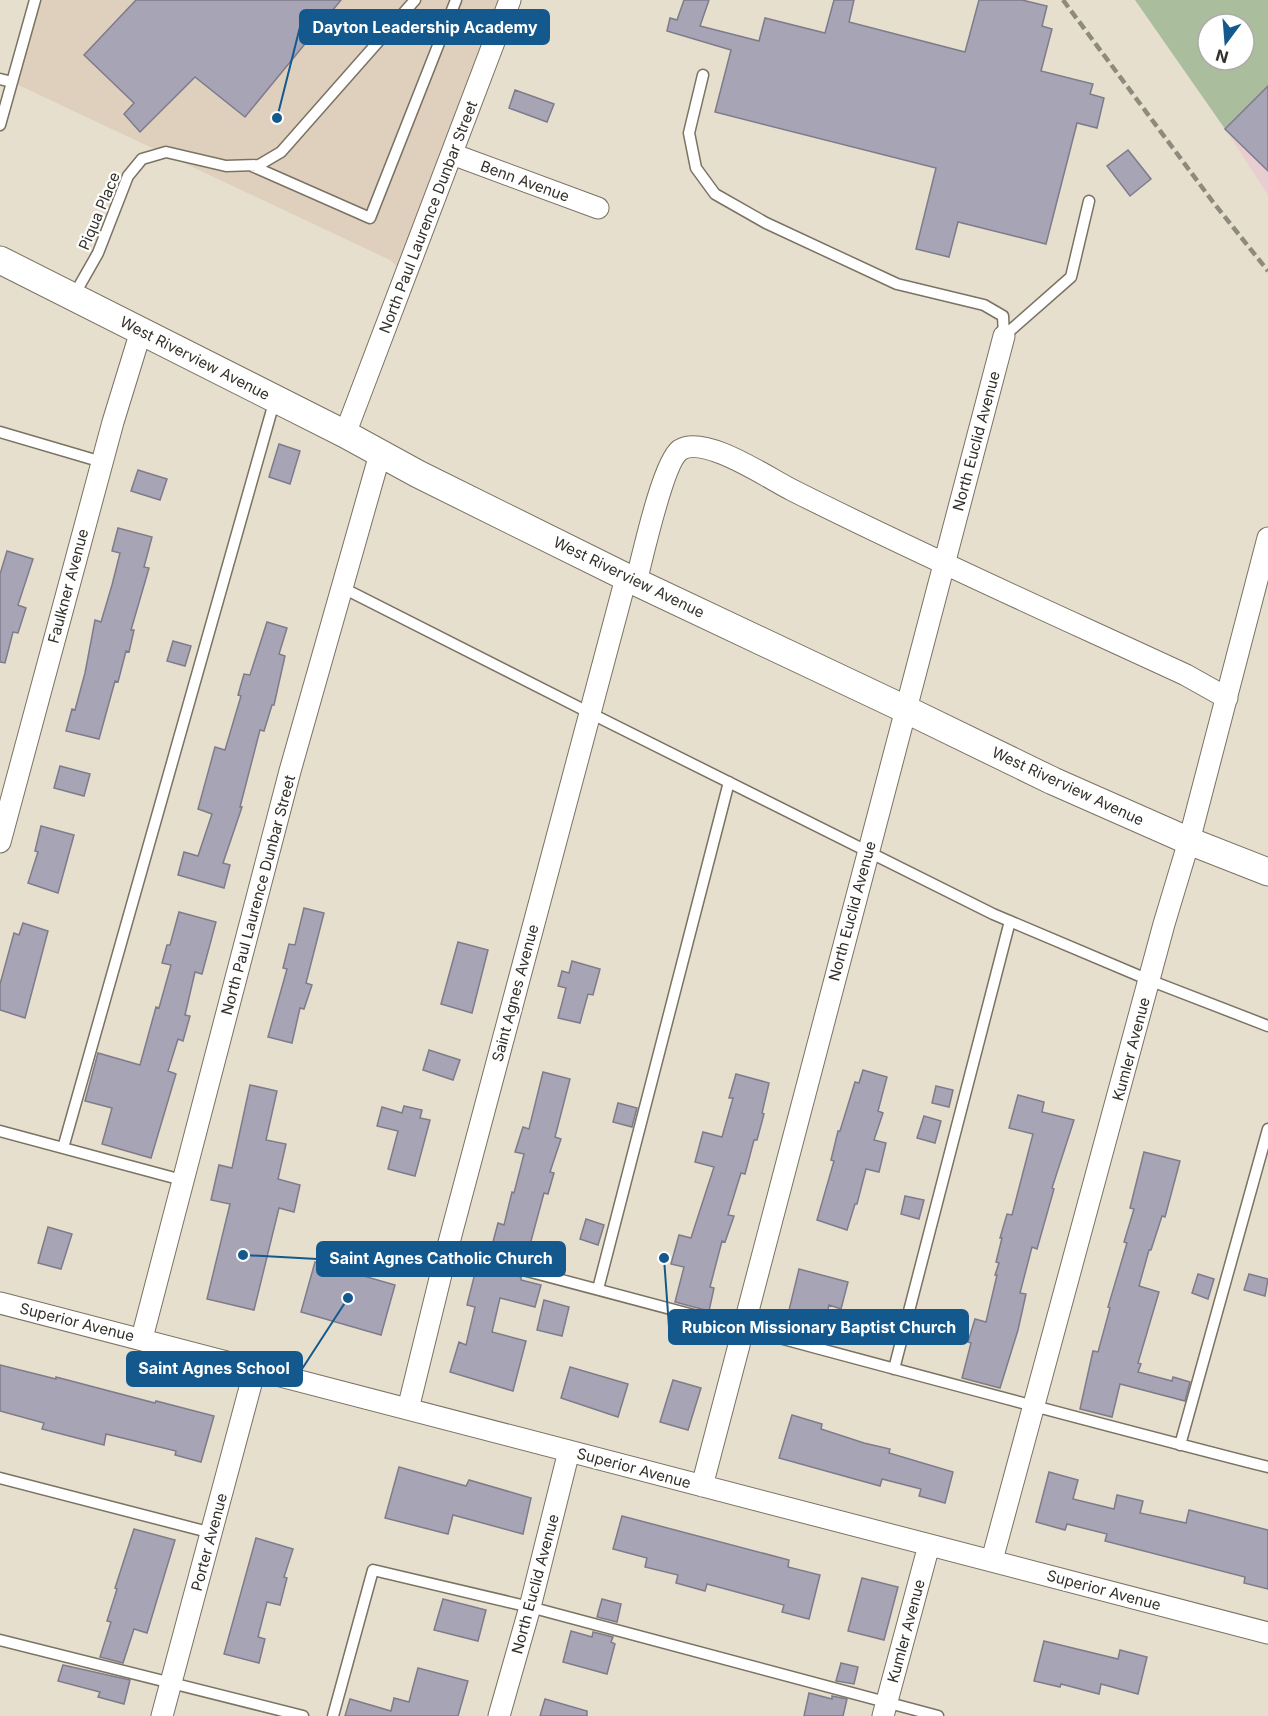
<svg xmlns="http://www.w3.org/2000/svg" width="1268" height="1716" viewBox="0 0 1268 1716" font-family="Inter,sans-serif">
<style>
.industrial{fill:#e9ced1}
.education{fill:#dfd0be}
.green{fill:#aabd9d;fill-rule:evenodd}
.building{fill:#a7a4b5;stroke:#7e7b8b;stroke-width:1.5}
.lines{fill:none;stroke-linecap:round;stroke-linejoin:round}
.service-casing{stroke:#7a7263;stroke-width:13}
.minor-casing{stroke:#7a7263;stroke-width:23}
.tertiary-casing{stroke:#7a7263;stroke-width:29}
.service{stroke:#fff;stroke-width:10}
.minor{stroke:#fff;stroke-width:21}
.tertiary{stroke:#fff;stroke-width:27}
.rail{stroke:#8f8a7d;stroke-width:4.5;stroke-dasharray:9 4.5;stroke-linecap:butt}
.labels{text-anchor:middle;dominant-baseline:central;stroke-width:4.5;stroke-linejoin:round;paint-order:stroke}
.street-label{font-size:15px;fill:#333029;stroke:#fff}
.leader{fill:none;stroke:#13598d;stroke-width:2}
.callout-dot{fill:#13598d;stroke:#fff;stroke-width:2}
.callout{fill:#13598d;stroke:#13598d;stroke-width:2}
.callout-label{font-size:16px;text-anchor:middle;font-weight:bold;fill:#fff}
</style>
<rect width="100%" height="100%" fill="#e7dfcd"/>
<path class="industrial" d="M1268,86V195L1225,129Z"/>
<path class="education" d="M35,0H510L406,275L390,260L12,82Z"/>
<path class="green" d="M1135,0H1268V86L1225,129ZM1208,24H1244V60H1208Z"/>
<path class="building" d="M136,0H341L245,117L195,77L140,132L124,114L134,103L84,55Z
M684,0H709L700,26L759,41L765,18L825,33L834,0H854L849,22L965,52L979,0H1022L1047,6L1042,26L1052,29L1041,71L1093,84L1090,94L1104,98L1097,128L1077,123L1046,244L958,222L949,257L916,249L936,168L715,112L731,50L667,31L670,18L677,20Z
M1268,86V171L1225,129Z
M515,90L554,104L547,122L509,108Z
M1128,150L1151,179L1130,196L1107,166Z
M279,444L300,451L290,484L269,477Z
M138,470L167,479L160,500L131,491Z
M118,528L152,537L144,567L149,568L131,630H134L129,652L126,651L118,682L115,681L99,739L66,731L72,709L75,710L85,673L95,620L101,622L112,585L120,553L112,551Z
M7,551L33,559L18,605L26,608L18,633L13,632L5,663L0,662V574Z
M267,622L287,628L279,654L285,656L274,705H272L264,731L260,730L240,807H242L223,863L230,865L224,888L178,875L184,852L198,856L212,814L198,809L215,747L225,750L241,696L238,695L244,674L250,675Z
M173,641L191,646L185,666L167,661Z
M60,766L90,774L84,796L54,788Z
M41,826L74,835L58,893L28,883L38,852L35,851Z
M304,908L324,913L306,983L312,985L304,1009L300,1008L292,1043L268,1037L287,969L283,968L289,944L295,945Z
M179,912L216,922L202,974L195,972L185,1015L190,1016L183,1041L178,1039L168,1071L176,1074L151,1158L102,1144L112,1108L85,1101L98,1053L140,1065L156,1007L159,1008L171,965L162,963L167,945H170Z
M23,923L48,931L25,1018L0,1010V984L14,933L19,935Z
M458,942L488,950L472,1013L441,1004Z
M572,961L600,969L593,995L588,994L580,1023L558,1018L566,988L558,986L562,971L569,973Z
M429,1050L460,1060L453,1080L423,1070Z
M863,1070L887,1077L878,1111L883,1113L874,1140L886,1143L879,1172L866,1169L857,1204H855L847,1230L817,1220L834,1161L831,1160L838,1131H840L855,1082L859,1083Z
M543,1072L570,1079L555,1137L561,1139L550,1172L554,1173L548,1194L544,1193L525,1263L490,1253L498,1223L504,1225L512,1192L514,1193L524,1154L515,1152L523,1127L529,1129Z
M736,1074L769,1083L762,1113L764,1114L757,1140H754L745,1174L741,1173L728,1215L734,1216L725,1242L722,1241L710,1287L714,1288L709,1311L675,1302L684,1267L671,1264L679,1235L691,1238L714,1167L695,1162L703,1132L722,1137L733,1098H729Z
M250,1085L277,1091L266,1140L286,1144L278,1179L300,1185L294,1212L279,1208L254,1310L207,1299L230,1204L211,1200L219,1165L232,1168Z
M936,1086L953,1090L949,1107L932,1103Z
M1018,1095L1044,1102L1042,1112L1074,1120L1052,1188L1054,1189L1037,1249L1032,1247L1020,1293L1026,1294L1018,1330L1000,1388L962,1378L971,1343L968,1342L975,1319L986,1322L997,1275H995L999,1263L996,1262L1002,1238H1000L1007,1214L1012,1215L1033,1134L1009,1128Z
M618,1103L637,1108L632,1127L613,1122Z
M404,1106L422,1110L420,1118L430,1120L415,1176L388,1169L398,1131L377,1126L382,1107L402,1113Z
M924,1116L941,1121L935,1143L917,1138Z
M1144,1152L1180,1161L1165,1217L1162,1216L1151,1250H1149L1139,1286L1159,1292L1138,1363L1141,1364L1138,1372L1172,1381L1173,1377L1190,1382L1185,1401L1120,1384L1112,1417L1080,1409L1093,1351L1098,1352L1110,1308L1108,1307L1127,1243L1124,1242L1134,1209L1130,1208Z
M905,1196L924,1200L919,1219L901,1214Z
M586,1219L604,1225L598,1245L580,1239Z
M48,1227L72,1234L61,1269L38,1263Z
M315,1262L395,1285L381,1335L301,1312Z
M486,1268L521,1277V1280L541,1285L535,1307L500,1298L492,1332L526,1341L513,1391L450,1372L459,1342L466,1345L475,1307L467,1305L476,1269L485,1271Z
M799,1269L848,1282L841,1309L829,1305L820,1341L784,1331Z
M1198,1274L1214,1279L1208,1299L1192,1293Z
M1249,1274L1268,1279L1265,1296L1244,1290Z
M544,1300L569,1307L562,1336L537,1330Z
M0,1365L56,1379V1377L155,1403L156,1401L214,1416L201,1462L175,1455L176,1451L106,1434L104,1445L42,1429L44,1423L0,1411Z
M570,1367L628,1384L618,1417L561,1398Z
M673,1380L701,1388L688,1430L660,1422Z
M792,1415L822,1424L821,1429L864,1443L890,1449L889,1453L953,1472L945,1503L919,1496L921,1489L882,1479L880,1486L779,1458Z
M399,1467L466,1486L469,1480L531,1498L523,1534L453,1515L448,1534L385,1518Z
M1049,1472L1078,1480L1073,1499L1114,1509L1117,1495L1143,1501L1140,1513L1186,1523L1189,1510L1268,1530V1589L1244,1583L1245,1577L1105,1541L1107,1534L1067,1524L1065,1530L1036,1522Z
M622,1516L789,1560L788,1567L820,1575L809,1619L782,1612L784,1605L707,1584L705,1591L676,1583L678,1575L645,1567L647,1558L613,1549Z
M134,1529L175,1540L147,1633L134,1629L123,1663L100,1657L111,1622L107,1621L117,1589L115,1588Z
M256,1538L293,1549L284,1577L287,1578L280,1605L267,1602L258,1637L265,1639L259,1663L224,1654Z
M862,1578L898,1587L884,1640L848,1631Z
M443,1599L486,1610L478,1641L434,1630Z
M602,1599L621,1604L617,1622L597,1617Z
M571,1631L592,1637L593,1632L613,1637L611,1642L615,1644L607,1674L563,1662Z
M1044,1641L1118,1659L1120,1650L1147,1657L1138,1694L1101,1684L1099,1694L1061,1684L1060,1687L1034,1681Z
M841,1663L858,1667L854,1684L836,1681Z
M63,1665L130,1680L124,1704L98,1697L100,1692L58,1681Z
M418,1668L468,1681L458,1716H345L350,1699L391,1711L394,1698L409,1702Z
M809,1693L832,1699V1696L847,1699L843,1716H804Z
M545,1699L587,1711V1716H540Z"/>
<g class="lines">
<defs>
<path id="service" d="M703,75L689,133L696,168L715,194L766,223L897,284L984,305L1003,316L1004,336
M0,79L12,82
M0,125L35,0
M252,166L370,218L456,0
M73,297L98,253L128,176L142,159L166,152L226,166L259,165L281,152L415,0
M1004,336L1071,277L1089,201
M0,432L102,462
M341,587L590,713L993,914L1149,980L1268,1026
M0,1131L182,1180
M63,1148L275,399
M447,1250C721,1321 993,1397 1268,1467
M598,1289L729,782
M894,1369L1010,921
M1180,1445L1268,1129
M0,1478L212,1533
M0,1640L303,1716
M333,1716L373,1570L530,1607L938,1716"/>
<path id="minor" d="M452,154L598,208
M345,434L510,0
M636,582C642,559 663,462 680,450C704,434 768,478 792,490C921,555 1054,614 1186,675L1227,698
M0,842L113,422L141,331
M0,1303L1268,1633
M142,1338L290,771L380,454
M408,1409L447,1250L626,578
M702,1486L1004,336
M992,1560L1164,924L1189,841L1268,538
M162,1716L255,1369
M499,1716L530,1607L569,1451
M883,1716L929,1545"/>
<path id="tertiary" d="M0,260L345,434L418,474L636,582L907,710L1053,781L1189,841L1268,872"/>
</defs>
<use href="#service" class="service-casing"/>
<use href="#minor" class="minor-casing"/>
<use href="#tertiary" class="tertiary-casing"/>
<use href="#service" class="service"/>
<use href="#minor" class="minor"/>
<use href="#tertiary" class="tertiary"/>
<path class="rail" d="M1063,0L1213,202L1268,271"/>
</g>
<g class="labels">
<g class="street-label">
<text transform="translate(525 181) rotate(20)">Benn Avenue</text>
<text transform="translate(99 211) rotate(-67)">Piqua Place</text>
<text transform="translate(428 217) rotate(-69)">North Paul Laurence Dunbar Street</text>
<text transform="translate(195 358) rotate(27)">West Riverview Avenue</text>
<text transform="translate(976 441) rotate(-75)">North Euclid Avenue</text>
<text transform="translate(629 577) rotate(26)">West Riverview Avenue</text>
<text transform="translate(68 586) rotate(-75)">Faulkner Avenue</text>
<text transform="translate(1068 786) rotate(25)">West Riverview Avenue</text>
<text transform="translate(258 895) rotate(-75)">North Paul Laurence Dunbar Street</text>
<text transform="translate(852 911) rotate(-75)">North Euclid Avenue</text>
<text transform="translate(515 993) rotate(-75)">Saint Agnes Avenue</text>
<text transform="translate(1131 1049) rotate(-75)">Kumler Avenue</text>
<text transform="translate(77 1322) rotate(14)">Superior Avenue</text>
<text transform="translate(634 1468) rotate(15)">Superior Avenue</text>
<text transform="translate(209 1542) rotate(-75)">Porter Avenue</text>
<text transform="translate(535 1584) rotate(-75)">North Euclid Avenue</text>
<text transform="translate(1104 1590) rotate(15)">Superior Avenue</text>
<text transform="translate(906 1631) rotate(-75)">Kumler Avenue</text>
</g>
</g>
<path class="leader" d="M277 118L300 27M243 1255L317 1259M664 1258L669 1327M348 1298L302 1369"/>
<g class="callout-dot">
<circle cx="277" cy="118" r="6"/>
<circle cx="243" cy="1255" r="6"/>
<circle cx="664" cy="1258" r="6"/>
<circle cx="348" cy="1298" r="6"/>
</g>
<g class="callout">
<rect x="300" y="10" width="249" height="34" rx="6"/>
<rect x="317" y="1242" width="248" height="34" rx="6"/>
<rect x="669" y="1310" width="299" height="34" rx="6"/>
<rect x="127" y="1352" width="175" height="34" rx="6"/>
</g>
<g class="callout-label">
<text x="425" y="33">Dayton Leadership Academy</text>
<text x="441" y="1264">Saint Agnes Catholic Church</text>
<text x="819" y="1333">Rubicon Missionary Baptist Church</text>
<text x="214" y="1374">Saint Agnes School</text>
</g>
<g transform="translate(1226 42) rotate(196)"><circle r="28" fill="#ffffff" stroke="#adaca9" stroke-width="1.5"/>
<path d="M0-4.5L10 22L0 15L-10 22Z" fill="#13598d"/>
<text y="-9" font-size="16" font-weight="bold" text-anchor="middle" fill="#333029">N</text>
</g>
</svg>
